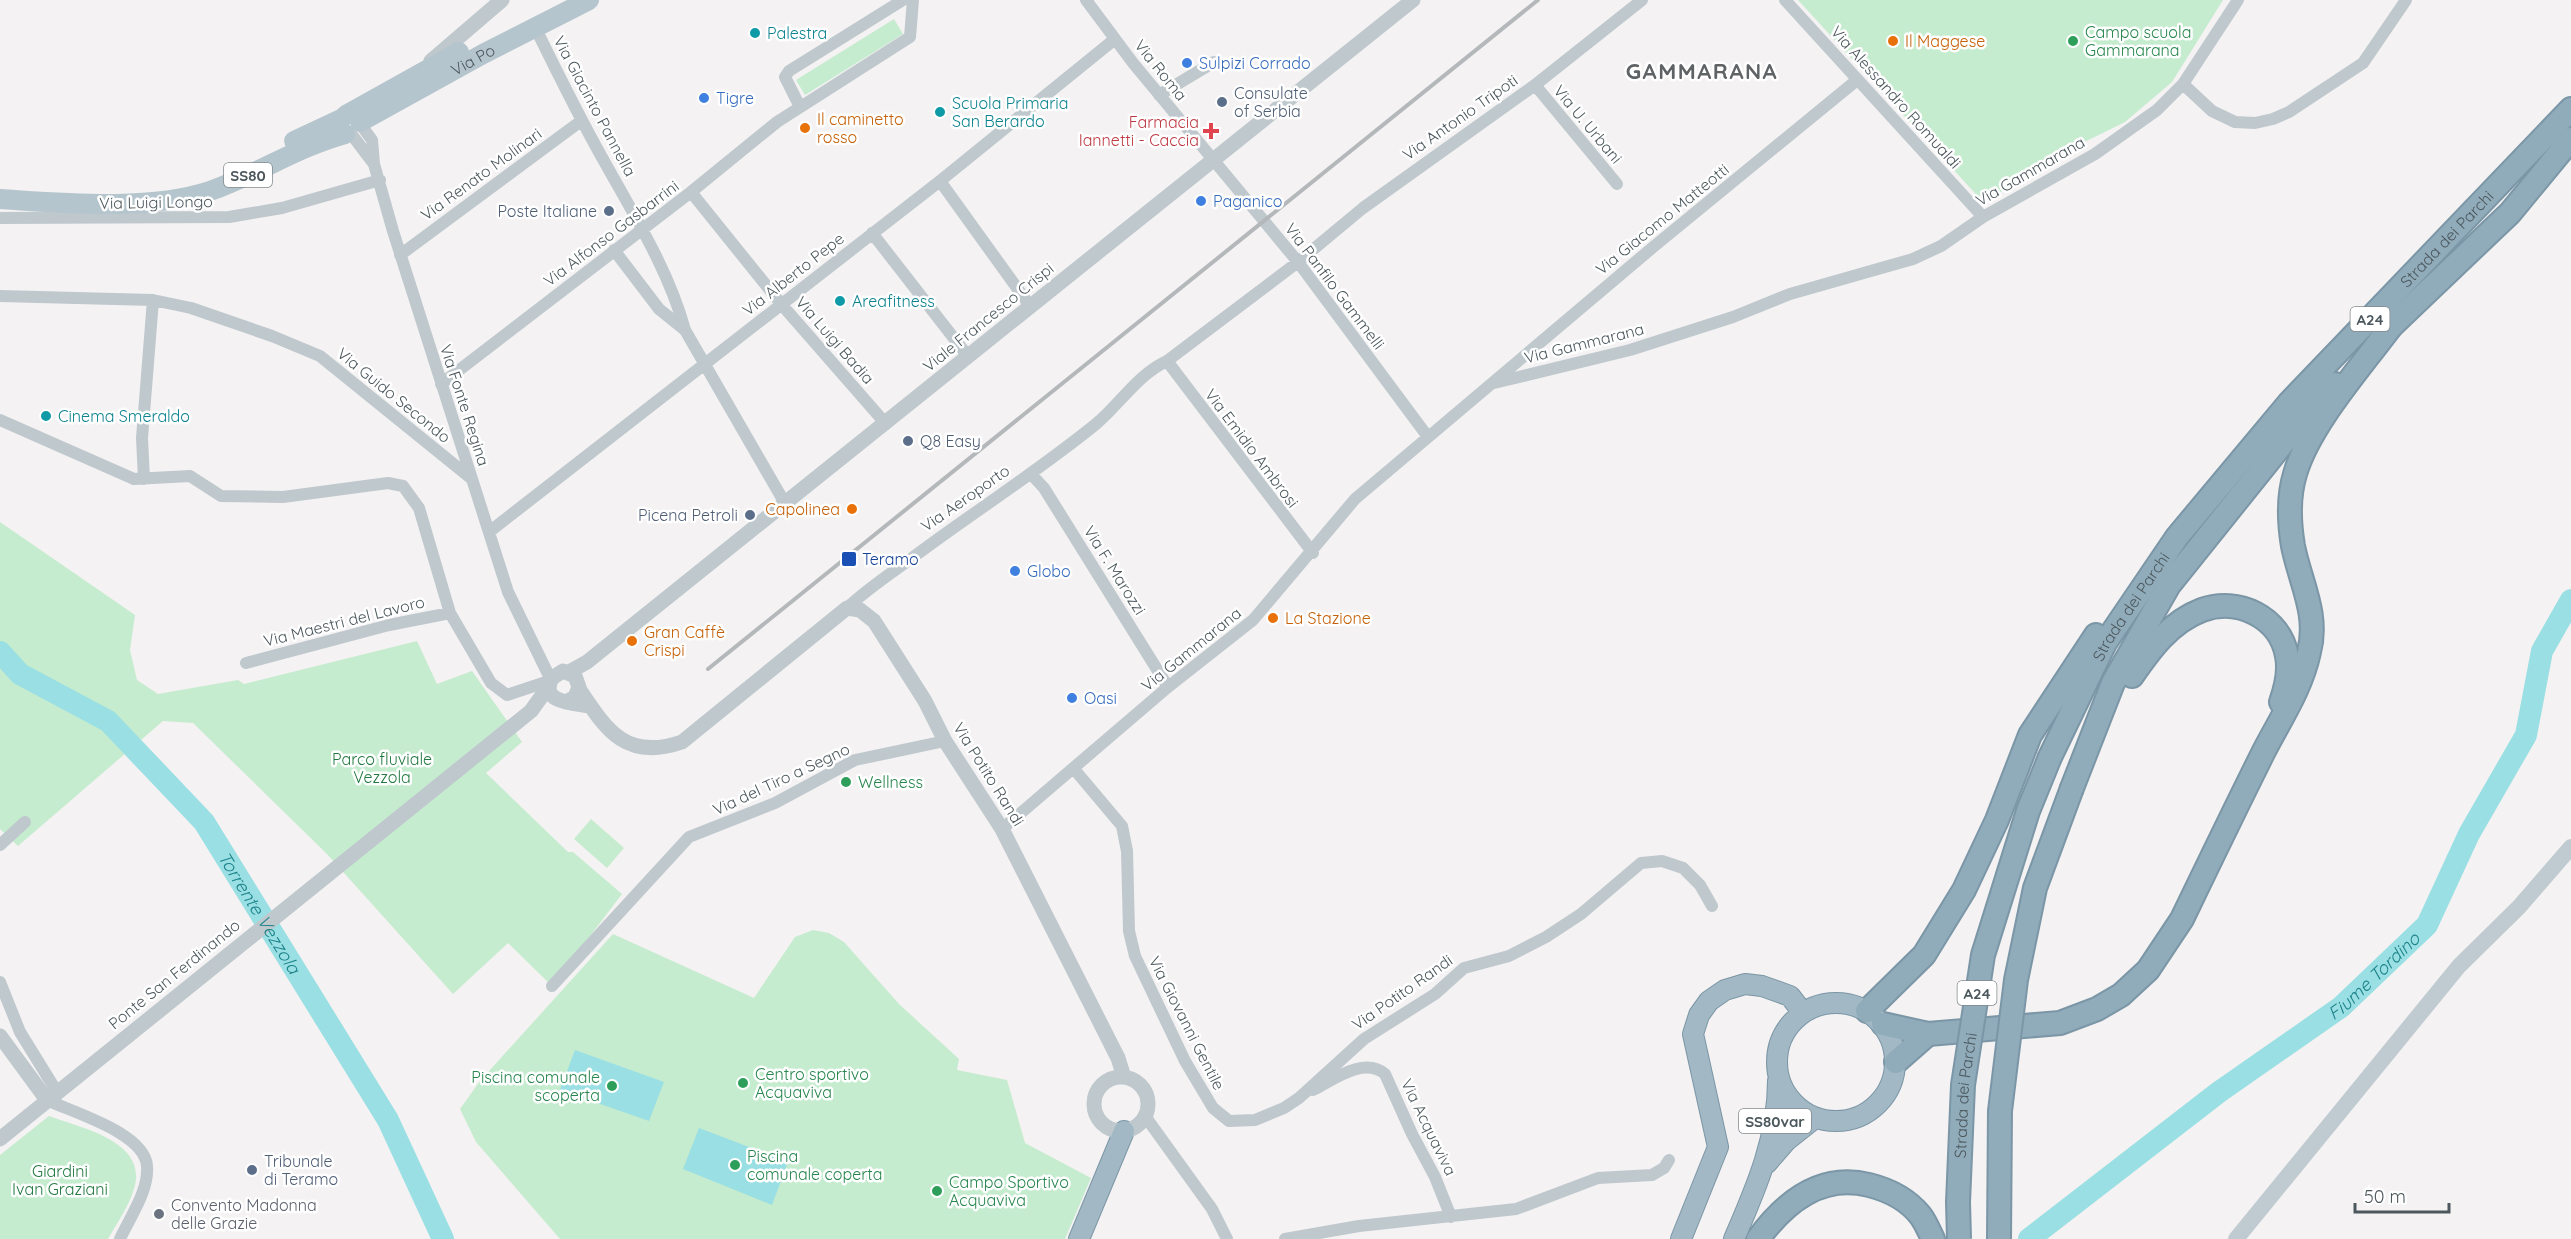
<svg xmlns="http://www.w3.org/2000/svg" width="2571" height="1239" viewBox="0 0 2571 1239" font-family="Quicksand,sans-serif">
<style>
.green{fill:#c6eccf}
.water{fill:#99dfe3}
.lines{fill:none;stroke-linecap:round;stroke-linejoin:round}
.river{stroke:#99dfe3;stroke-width:22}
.trunk-casing{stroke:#7b96a6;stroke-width:22}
.motorway-casing{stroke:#7b96a6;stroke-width:26}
.minor{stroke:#bfc8cd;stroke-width:12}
.tertiary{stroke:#bfc8cd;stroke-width:15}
.secondary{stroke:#c0cbd1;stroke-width:16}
.primary{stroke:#b5c5cd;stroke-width:20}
.trunk{stroke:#a2b8c4;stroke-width:20}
.motorway{stroke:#90abba;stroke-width:22}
.rail{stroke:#b5b8bb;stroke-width:4}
.motorway-bridge-casing{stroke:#7b96a6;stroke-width:26;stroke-linecap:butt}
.motorway-bridge{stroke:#90abba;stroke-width:22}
.culture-dot{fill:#0f9aa8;stroke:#fff;stroke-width:2}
.food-dot{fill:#e8710a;stroke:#fff;stroke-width:2}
.leisure-dot{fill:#2e9e5b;stroke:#fff;stroke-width:2}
.shop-dot{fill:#3f7fe0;stroke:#fff;stroke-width:2}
.service-dot{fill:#5c6f8a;stroke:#fff;stroke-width:2}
.health-dot{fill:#e0444e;stroke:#fff;stroke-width:2}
.transit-dot{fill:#1a4fb4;stroke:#fff;stroke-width:2}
.worship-dot{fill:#6b7280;stroke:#fff;stroke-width:2}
.labels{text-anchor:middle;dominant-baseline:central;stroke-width:5;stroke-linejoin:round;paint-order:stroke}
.shield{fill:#fff;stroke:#828a8e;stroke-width:1.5}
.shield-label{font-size:15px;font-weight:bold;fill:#4c585d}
.leisure-label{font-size:16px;fill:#27864d;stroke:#fff;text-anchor:start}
.culture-label{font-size:16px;fill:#0d838f;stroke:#fff;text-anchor:start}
.food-label{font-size:16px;fill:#c56008;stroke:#fff;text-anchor:start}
.street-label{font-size:16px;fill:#4c585d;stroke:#fff}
.shop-label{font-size:16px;fill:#366cbe;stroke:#fff;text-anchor:start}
.service-label{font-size:16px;fill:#4e5e75;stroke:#fff;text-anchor:start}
.health-label{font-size:16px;fill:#be3a42;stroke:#fff;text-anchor:end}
.transit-label{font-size:16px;fill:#164399;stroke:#fff;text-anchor:start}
.park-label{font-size:16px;fill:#237941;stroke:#fff}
.worship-label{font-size:16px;fill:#5b616d;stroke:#fff;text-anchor:start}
.water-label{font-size:18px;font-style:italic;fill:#1b838a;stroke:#fff}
.district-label{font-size:22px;font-weight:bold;letter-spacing:1.5px;fill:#5f6366;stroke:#fff}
</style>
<rect width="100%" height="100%" fill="#f4f2f2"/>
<path class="green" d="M1798,0H2223L2172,82L2125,122L2052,158L1984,203Z
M894,19L903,34L805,95L796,80Z
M0,522L135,615L130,650L137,680L158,694L238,680L244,684L417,641L437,684L472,671L522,742L486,773L568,852H573L622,894L552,986L508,943L453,994L327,854L193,723L163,721L18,846L0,829Z
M591,819L624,848L607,868L574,839Z
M813,930L829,933L844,942L899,1004L959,1059L957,1070L1007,1080L1025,1143L1091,1178L1065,1239H560L476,1142L460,1109L480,1081L613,934L754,998L795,937Z
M49,1116C81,1128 149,1141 134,1189C129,1206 117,1223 108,1239H0V1155Z"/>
<path class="water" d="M575,1050L664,1082L649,1121L560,1090Z
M699,1128L788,1162L772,1205L683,1169Z"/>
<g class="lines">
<g class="river">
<path id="s1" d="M0,652L20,674L108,721L204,822L388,1120L443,1239"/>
<path id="s2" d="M2029,1239L2219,1092L2341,1007L2427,925L2469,834L2526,735L2542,651L2571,600"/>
</g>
<defs>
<path id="trunk" d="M1777 1062a59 59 0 1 1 118 0a59 59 0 1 1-118 0Z
M1767,1163L1786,1141L1815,1118
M1079,1239L1124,1131
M1681,1239L1718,1147L1693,1034L1699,1015L1709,1001L1725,990L1745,984L1762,986L1790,996L1803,1013
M1734,1239C1756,1188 1778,1138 1778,1081"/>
<g id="motorway">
<path d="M2383,334L2510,213L2571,139"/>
<path d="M2132,676C2150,650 2170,622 2202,610C2238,597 2280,617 2287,656C2290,671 2286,688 2281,702"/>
<path id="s4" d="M2050,757L2105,643L2177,537L2289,403L2571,109"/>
<path d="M2072,788L2113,683L2169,585L2303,418L2335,384"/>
<path d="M1867,1011L1924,955L1964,890L1997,820L2030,735L2096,635"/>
<path d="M1883,1024L1928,1034L2060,1023L2097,1009L2121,995L2148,970L2182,919C2209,863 2236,807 2264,751C2281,718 2301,689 2309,652C2319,614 2300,582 2293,546C2289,522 2288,497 2295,474C2309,425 2362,366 2392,325"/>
<path d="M1896,1062L1928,1034"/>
<path d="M1758,1239C1785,1202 1821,1173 1869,1185C1889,1190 1907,1199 1920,1215C1925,1221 1929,1231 1933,1239"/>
</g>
</defs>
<use href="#trunk" class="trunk-casing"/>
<use href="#motorway" class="motorway-casing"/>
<path class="minor" d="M1086,0L1133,63L1298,262L1428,437
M1785,0L1983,217
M535,27C557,72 579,117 604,161C634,215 669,271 685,330L786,505
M2183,84L2212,111L2235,122L2255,123L2273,119L2289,112L2363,63L2406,0
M1535,85L1617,184
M1159,95L1214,62
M800,107L785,77L789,71L903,0
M361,125L372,140L374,164L393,231L508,592L551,680
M352,135L374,164
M940,181L1030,306
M691,192L782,305L886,424
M0,218L229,217L282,208L380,180
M872,233L967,355
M614,250L659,309L685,330
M400,255L581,121
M0,296L153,300L191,308L272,336L320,356L472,479
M1167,361L1313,553
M1494,383L1630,350L1733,317L1790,294L1913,259L1941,246L1983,217L2095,154L2157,110L2183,84L2238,0
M441,384L691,192L777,122L910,37L913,0
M0,420L134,479L190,476L221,496L283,497L388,483L403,486L419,508L450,613L491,683L507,695L549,681
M1031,474L1044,488L1168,687
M144,479L142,438L153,300
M489,532L940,181L1115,39
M847,608C867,589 890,574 912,558C972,513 1037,472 1096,424C1120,404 1137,375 1167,361L1298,262L1363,208L1535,85L1642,0
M246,663L389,625L450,613
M1074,769L1122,826L1127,851L1129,931L1135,956L1185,1061L1213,1108L1229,1121L1255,1120L1284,1108L1299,1098L1364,1039L1435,994L1464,968L1509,956L1546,937L1581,914L1641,863L1662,861L1683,868L1700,885L1712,906
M1002,829L1168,687L1253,620L1355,499L1652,248L1857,80
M0,845L25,822
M0,982L20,1032L57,1092
M552,986L689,837L775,803L855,760L945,741
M1313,1090C1333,1080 1364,1056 1385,1074L1412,1134L1435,1177L1451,1217
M47,1100C74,1113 145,1133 147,1166C149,1191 130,1217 120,1239
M1145,1116L1212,1209L1227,1239
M1285,1239L1359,1226L1516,1209L1598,1178L1652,1175L1664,1168L1669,1160"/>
<path class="tertiary" d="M431,61L502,0
M569,672L587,662C863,442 1136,219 1413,0
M579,689C607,731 626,761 682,742L847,608L860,610L874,621L925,701L945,741L1002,829L1118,1058L1124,1077
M566,702L575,697L579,687L575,676L563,671L552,678C539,703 573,703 590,706
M0,1036L47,1100
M1094 1104a27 27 0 1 1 54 0a27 27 0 1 1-54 0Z
M0,1139L531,711L549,686"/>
<path class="secondary" d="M2236,1239L2459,966L2519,907L2571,847"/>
<g class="primary">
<path d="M346,115L459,52"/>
<path id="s3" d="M360,122L483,54L589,0"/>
<path d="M294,141L341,119"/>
<path d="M0,199C64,203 149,211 210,191C256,175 297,147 345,134"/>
</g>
<use href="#trunk" class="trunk"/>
<use href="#motorway" class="motorway"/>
<path class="rail" d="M708,669L1538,0"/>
<defs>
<g id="motorway-bridge">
<path id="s5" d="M1959,1239L1958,1202L1963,1085L1983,955L2028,811L2050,757"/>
<path d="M1999,1239L2000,1111L2016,980L2035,888L2072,788"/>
</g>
</defs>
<use href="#motorway-bridge" class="motorway-bridge-casing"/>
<use href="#motorway-bridge" class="motorway-bridge"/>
</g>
<g class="culture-dot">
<circle cx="755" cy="33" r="6"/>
<circle cx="940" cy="112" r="6"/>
<circle cx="840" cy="301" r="6"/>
<circle cx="46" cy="416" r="6"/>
</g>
<g class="food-dot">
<circle cx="1893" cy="41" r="6"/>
<circle cx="805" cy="128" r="6"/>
<circle cx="852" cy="509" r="6"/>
<circle cx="1273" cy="618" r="6"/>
<circle cx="632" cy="641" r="6"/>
</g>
<g class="leisure-dot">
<circle cx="2073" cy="41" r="6"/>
<circle cx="846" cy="782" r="6"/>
<circle cx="743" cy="1083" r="6"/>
<circle cx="612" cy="1086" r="6"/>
<circle cx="735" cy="1165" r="6"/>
<circle cx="937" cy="1191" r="6"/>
</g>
<g class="shop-dot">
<circle cx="1187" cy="63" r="6"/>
<circle cx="704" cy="98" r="6"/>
<circle cx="1201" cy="201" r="6"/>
<circle cx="1015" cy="571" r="6"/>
<circle cx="1072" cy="698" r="6"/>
</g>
<g class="service-dot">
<circle cx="1222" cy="102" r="6"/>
<circle cx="609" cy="211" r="6"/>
<circle cx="908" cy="441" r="6"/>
<circle cx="750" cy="515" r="6"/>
<circle cx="252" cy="1170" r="6"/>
</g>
<path class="health-dot" d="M1208 122h6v6h6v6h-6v6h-6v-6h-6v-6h6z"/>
<rect class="transit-dot" x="841" y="551" width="16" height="16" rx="3"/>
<circle class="worship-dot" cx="159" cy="1214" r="6"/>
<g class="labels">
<g class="shield">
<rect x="224" y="163" width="48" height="24" rx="4.5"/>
<rect x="2350.5" y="307" width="39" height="24" rx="4.5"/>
<rect x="1957.5" y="981" width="39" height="24" rx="4.5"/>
<rect x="1739" y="1109" width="72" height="24" rx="4.5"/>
</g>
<g class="shield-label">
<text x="248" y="175">SS80</text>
<text x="2370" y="319">A24</text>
<text x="1977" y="993">A24</text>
<text x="1775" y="1121">SS80var</text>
</g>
<g class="leisure-label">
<text x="2085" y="32">Campo scuola<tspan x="2085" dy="18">Gammarana</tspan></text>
<text x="858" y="782">Wellness</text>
<text x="755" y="1074">Centro sportivo<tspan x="755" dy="18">Acquaviva</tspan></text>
<text x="600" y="1077" text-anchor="end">Piscina comunale<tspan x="600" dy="18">scoperta</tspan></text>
<text x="747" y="1156">Piscina<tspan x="747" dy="18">comunale coperta</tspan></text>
<text x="949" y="1182">Campo Sportivo<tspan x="949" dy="18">Acquaviva</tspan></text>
</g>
<g class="culture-label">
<text x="767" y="33">Palestra</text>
<text x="952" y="103">Scuola Primaria<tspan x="952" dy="18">San Berardo</tspan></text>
<text x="852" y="301">Areafitness</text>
<text x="58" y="416">Cinema Smeraldo</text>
</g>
<g class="food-label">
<text x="1905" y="41">Il Maggese</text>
<text x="817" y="119">Il caminetto<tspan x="817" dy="18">rosso</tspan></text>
<text x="840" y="509" text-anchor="end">Capolinea</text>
<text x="1285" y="618">La Stazione</text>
<text x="644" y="632">Gran Caffè<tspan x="644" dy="18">Crispi</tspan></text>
</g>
<g class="street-label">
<text stroke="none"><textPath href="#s3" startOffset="129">Via Po</textPath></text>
<text transform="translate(1161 70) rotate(51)">Via Roma</text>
<text transform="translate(1896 97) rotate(48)">Via Alessandro Romualdi</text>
<text transform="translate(595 106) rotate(62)">Via Giacinto Pannella</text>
<text transform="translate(1460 117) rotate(-35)">Via Antonio Tripoti</text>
<text transform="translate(1588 124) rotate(50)">Via U. Urbani</text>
<text transform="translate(2030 171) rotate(-30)">Via Gammarana</text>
<text transform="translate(481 174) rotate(-36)">Via Renato Molinari</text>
<text transform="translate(156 202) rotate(-1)">Via Luigi Longo</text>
<text transform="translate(1662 219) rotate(-39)">Via Giacomo Matteotti</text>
<text transform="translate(611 233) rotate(-37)">Via Alfonso Gasbarrini</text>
<text stroke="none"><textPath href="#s4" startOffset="657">Strada dei Parchi</textPath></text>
<text transform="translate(793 274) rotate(-38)">Via Alberto Pepe</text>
<text transform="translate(1335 286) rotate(53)">Via Panfilo Gammelli</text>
<text transform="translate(988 317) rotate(-39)">Viale Francesco Crispi</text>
<text transform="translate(835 340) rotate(49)">Via Luigi Badia</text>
<text transform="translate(1584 343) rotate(-14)">Via Gammarana</text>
<text transform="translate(394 395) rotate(39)">Via Guido Secondo</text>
<text transform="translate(465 405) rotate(72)">Via Fonte Regina</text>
<text transform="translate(1252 448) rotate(53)">Via Emidio Ambrosi</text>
<text transform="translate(965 498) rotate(-35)">Via Aeroporto</text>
<text transform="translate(1115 570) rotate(58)">Via F. Marozzi</text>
<text stroke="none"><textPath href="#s4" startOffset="171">Strada dei Parchi</textPath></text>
<text transform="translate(344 621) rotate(-14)">Via Maestri del Lavoro</text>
<text transform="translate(1191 649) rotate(-39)">Via Gammarana</text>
<text transform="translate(989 774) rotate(58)">Via Potito Randi</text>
<text transform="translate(781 779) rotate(-25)">Via del Tiro a Segno</text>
<text transform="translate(174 974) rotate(-39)">Ponte San Ferdinando</text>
<text transform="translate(1402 992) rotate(-35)">Via Potito Randi</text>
<text transform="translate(1187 1023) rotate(63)">Via Giovanni Gentile</text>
<text stroke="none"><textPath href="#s5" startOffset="144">Strada dei Parchi</textPath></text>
<text transform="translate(1429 1127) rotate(64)">Via Acquaviva</text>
</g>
<g class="shop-label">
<text x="1199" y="63">Sulpizi Corrado</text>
<text x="716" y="98">Tigre</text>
<text x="1213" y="201">Paganico</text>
<text x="1027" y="571">Globo</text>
<text x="1084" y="698">Oasi</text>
</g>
<g class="service-label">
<text x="1234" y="93">Consulate<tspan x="1234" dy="18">of Serbia</tspan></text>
<text x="597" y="211" text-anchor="end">Poste Italiane</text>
<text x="920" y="441">Q8 Easy</text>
<text x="738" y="515" text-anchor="end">Picena Petroli</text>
<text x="264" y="1161">Tribunale<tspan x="264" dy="18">di Teramo</tspan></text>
</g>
<g class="health-label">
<text x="1199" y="122">Farmacia<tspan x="1199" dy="18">Iannetti - Caccia</tspan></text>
</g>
<g class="transit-label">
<text x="862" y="559">Teramo</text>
</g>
<g class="park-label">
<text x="382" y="759">Parco fluviale<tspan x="382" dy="18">Vezzola</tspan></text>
<text x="60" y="1171">Giardini<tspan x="60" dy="18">Ivan Graziani</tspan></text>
</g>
<g class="worship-label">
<text x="171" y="1205">Convento Madonna<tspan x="171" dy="18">delle Grazie</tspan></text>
</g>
<g class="water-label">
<text stroke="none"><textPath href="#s1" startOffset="375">Torrente Vezzola</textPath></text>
<text stroke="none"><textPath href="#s2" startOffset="434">Fiume Tordino</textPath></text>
</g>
<g class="district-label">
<text x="1702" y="71">GAMMARANA</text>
</g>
</g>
<path d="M2355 1203v9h94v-9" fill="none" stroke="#4c585d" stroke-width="3"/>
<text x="2364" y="1203" font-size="18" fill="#4c585d" stroke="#ffffff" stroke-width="4.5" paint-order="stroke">50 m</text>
</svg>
